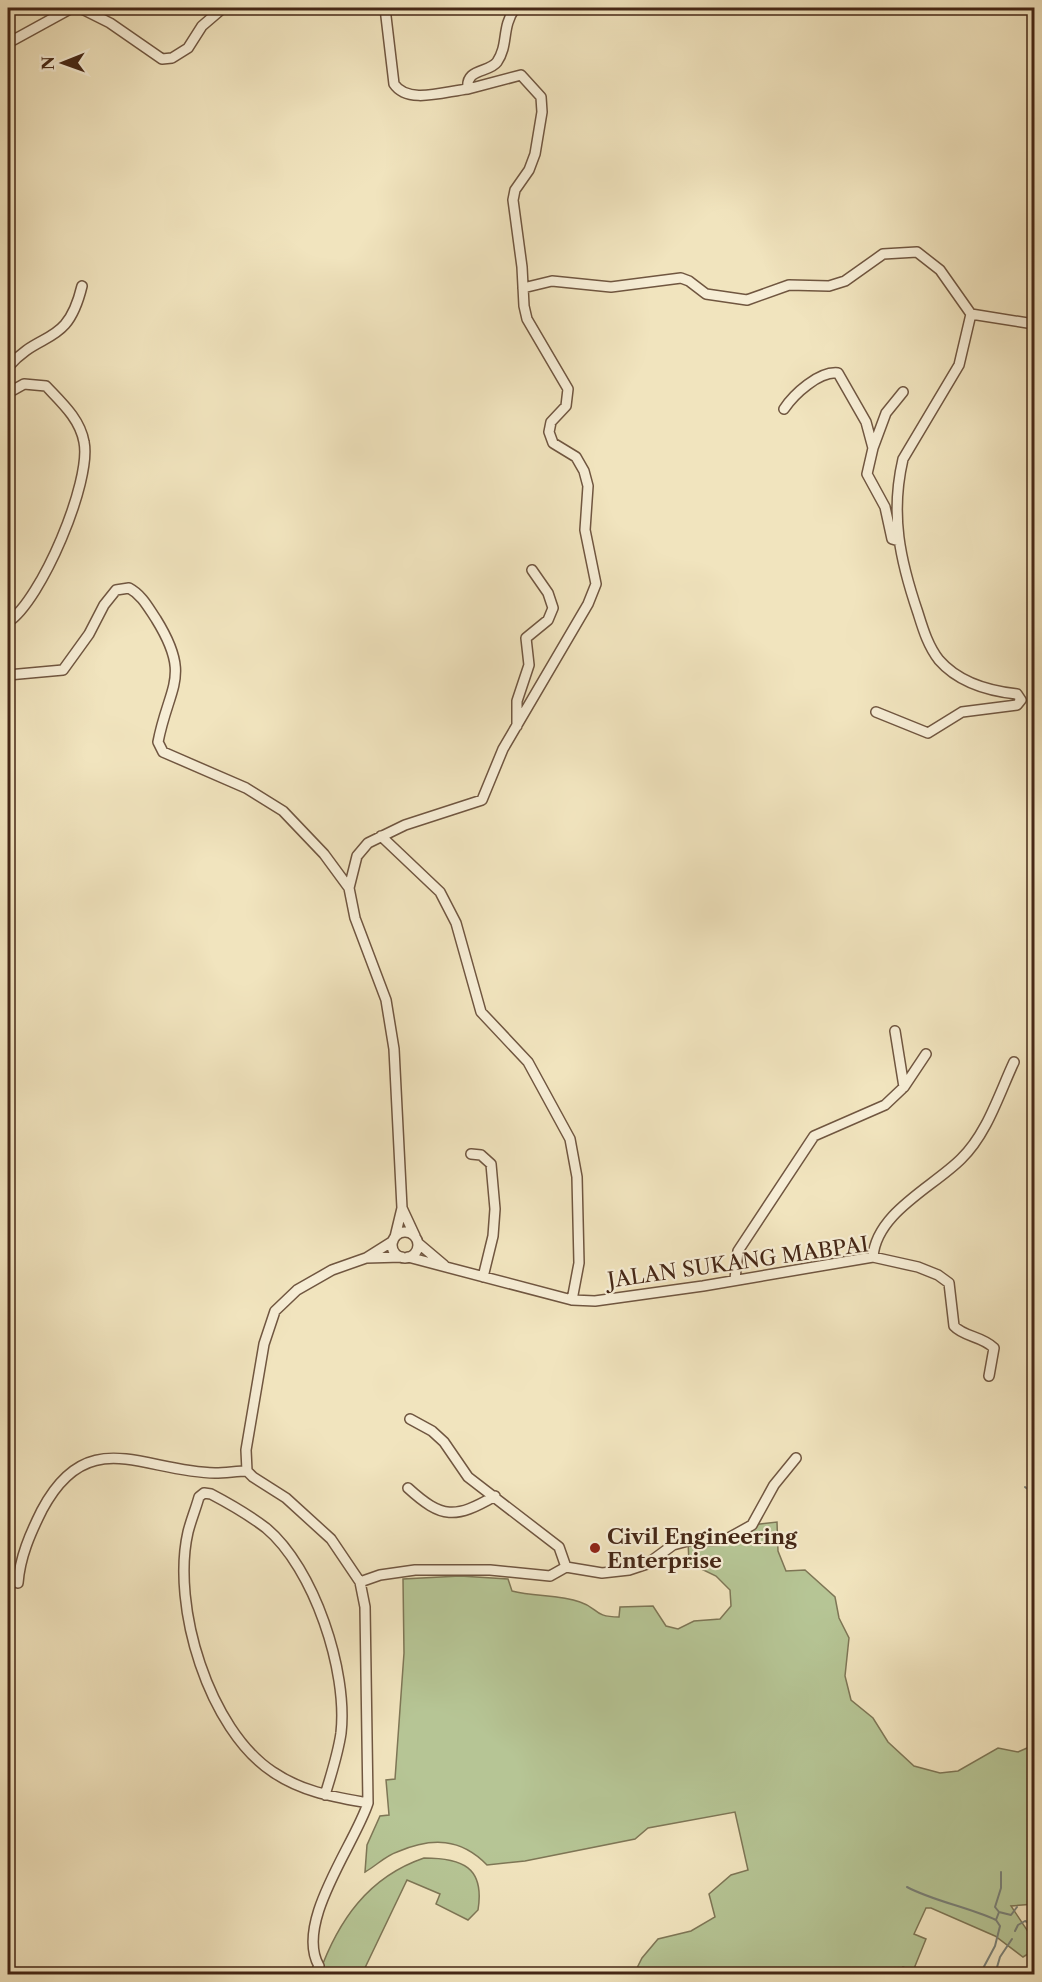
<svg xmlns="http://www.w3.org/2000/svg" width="1042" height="1982" viewBox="0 0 1042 1982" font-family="'Libre Caslon Text',serif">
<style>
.green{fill:#b6c595;stroke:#7e7656;stroke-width:1.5}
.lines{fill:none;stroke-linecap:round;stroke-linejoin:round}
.stream{stroke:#7a8178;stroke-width:2}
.minor-casing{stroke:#705640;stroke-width:12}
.minor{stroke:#f6edd5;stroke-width:9}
.poi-dot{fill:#8f2418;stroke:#f6edd5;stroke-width:2}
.labels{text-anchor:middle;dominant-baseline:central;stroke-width:4.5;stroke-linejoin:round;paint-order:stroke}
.street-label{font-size:21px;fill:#452716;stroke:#f6edd5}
.poi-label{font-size:21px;font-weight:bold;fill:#452716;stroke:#f6edd5;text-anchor:start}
</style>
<rect width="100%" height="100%" fill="#f1e4be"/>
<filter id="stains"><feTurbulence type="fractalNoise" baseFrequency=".00333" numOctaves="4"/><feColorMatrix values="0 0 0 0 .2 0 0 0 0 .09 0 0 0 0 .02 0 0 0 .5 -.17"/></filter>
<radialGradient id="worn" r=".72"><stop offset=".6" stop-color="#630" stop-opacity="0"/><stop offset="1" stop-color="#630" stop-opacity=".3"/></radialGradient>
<path class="green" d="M777,1522L778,1551L786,1571L805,1570L835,1597L839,1618L849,1638L845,1676L851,1700L873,1718L888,1742L914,1766L940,1773L958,1771L998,1748L1018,1752L1034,1745V1904L1011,1906L1029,1933L1033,1951L1023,1957L995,1936L931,1908H926L914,1934L926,1939L913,1971L903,1967L900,1974H634L642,1958L658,1939L691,1931L715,1917L709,1894L731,1875L748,1870L735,1812L648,1828L635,1839L525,1861L487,1865C461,1838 432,1837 397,1852C385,1856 376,1866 365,1872L367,1845L380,1816L389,1815L386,1780L395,1779L404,1653L403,1579L460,1576L508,1579L512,1591C534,1597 559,1594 580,1602C599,1608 593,1617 619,1617L620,1607L653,1606L666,1626L678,1629L694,1621L720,1619L731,1606L730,1590L716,1576L689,1563L688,1541L712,1540L752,1525Z
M424,1858C462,1858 485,1867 478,1910L468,1920L436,1904L440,1894L407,1880L362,1974H319C338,1921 368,1877 424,1858Z"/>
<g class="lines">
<path class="stream" d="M1025,1487L1034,1494
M907,1887C933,1901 968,1907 996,1920
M999,1912L1011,1915L1017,1907
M1015,1931L1018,1925L1025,1921L1031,1924
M980,1974L995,1946L1000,1926L996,1920L999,1912L995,1907L1001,1888V1872
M995,1974L1000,1957L1012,1939"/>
<defs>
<path id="minor" d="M385,8L394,84C408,105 446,91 468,89C465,68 489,73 497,62C509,44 501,28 515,8
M8,43L70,9H82L110,23L162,59L172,58L188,48L202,26L223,8
M523,288L552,281L611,287L681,278L689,281L706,294L747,300L789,285L829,286L845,281L883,254L917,252L940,270L971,314L1034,324
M8,367C41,329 67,348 82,286
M8,393L24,384L46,386C62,403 80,419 84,442C92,481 41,601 8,622
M784,409C794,394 819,371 838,373L866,422L873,448L886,413L903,392
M873,448L867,474L885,507L892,539L899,541
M8,675L63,670L89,634L104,605L116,590L129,588C142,595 148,607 156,619C192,677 169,685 158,742L163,752L246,788L283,811L324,854L349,888L355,918L386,1000L394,1049L402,1208L395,1237
M876,712L928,733L962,712L1017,705L1021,700L1017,694C988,691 959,683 939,660C928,646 923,629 918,613C900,560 890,515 903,459L959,365L971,314
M517,726V701L529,665L526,638L548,620L553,608L548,593L532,570
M381,836L440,892L456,923L481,1012L528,1062L570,1139L577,1177L579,1263L572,1300
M349,888L357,856L368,843L405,825L482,800L503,749L588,604L596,584L585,530L588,486L584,471L576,457L553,443L549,432L551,422L566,406L568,389L527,319L524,306L522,267L513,200L515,190L529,170L535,154L542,112L541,97L521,75L468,89
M895,1031L904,1087
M471,1154L481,1155L491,1164L495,1209L493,1236L483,1277
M402,1208L415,1236
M392 1245a13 13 0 1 1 26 0a13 13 0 1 1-26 0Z
M418,1243L444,1265
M408,1257L572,1300L595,1301L703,1286L873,1257L918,1267L938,1275L949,1283L954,1326C964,1337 982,1336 994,1348L989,1376
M873,1257C876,1213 933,1187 961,1159C987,1134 999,1094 1014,1062
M366,1258L393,1241
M735,1279L738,1251L814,1136L885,1105L904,1087L926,1054
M410,1419L432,1431L444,1442L468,1477L559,1547L566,1567
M408,1488C442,1519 455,1519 495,1496
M360,1582L380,1575L415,1570H490L550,1576L566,1567L602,1573L629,1570L647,1564L673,1545L688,1541L725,1540L752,1525L774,1485L796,1458
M18,1583C20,1557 30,1534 42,1510C88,1423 143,1472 215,1473C226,1473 237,1471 247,1471
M325,1795C331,1775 338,1754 341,1733C348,1671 314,1568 266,1528C249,1515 230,1504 211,1494L204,1493L199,1497C196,1508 191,1520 188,1532C171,1606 209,1730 273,1772C302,1792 335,1797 368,1803
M315,1974L319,1966C294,1923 355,1844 368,1803L365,1607L360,1582L331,1539L286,1498L253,1477L247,1471L246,1450L264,1344L275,1311L297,1290L332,1270L366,1258L402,1257"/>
</defs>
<use href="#minor" class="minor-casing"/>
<use href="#minor" class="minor"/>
</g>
<circle class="poi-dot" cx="595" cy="1548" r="6"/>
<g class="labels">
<g class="street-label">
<text transform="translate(738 1262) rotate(-8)">JALAN SUKANG MABPAI</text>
</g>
<g class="poi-label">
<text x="607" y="1536">Civil Engineering<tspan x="607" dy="24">Enterprise</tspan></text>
</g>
</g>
<rect width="1042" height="1982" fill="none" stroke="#f1e4be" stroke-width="30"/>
<rect x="9" y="9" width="1024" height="1964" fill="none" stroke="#452716" stroke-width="3"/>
<rect x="15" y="15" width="1012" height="1952" fill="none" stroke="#452716" stroke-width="1.5"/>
<g transform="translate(63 63) rotate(269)" stroke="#f6edd5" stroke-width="4.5" paint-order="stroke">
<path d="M0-4.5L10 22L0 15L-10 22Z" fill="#452716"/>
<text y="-9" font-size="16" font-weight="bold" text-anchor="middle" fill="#452716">N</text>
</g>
<rect width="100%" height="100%" filter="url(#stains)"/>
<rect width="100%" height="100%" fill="url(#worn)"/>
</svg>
